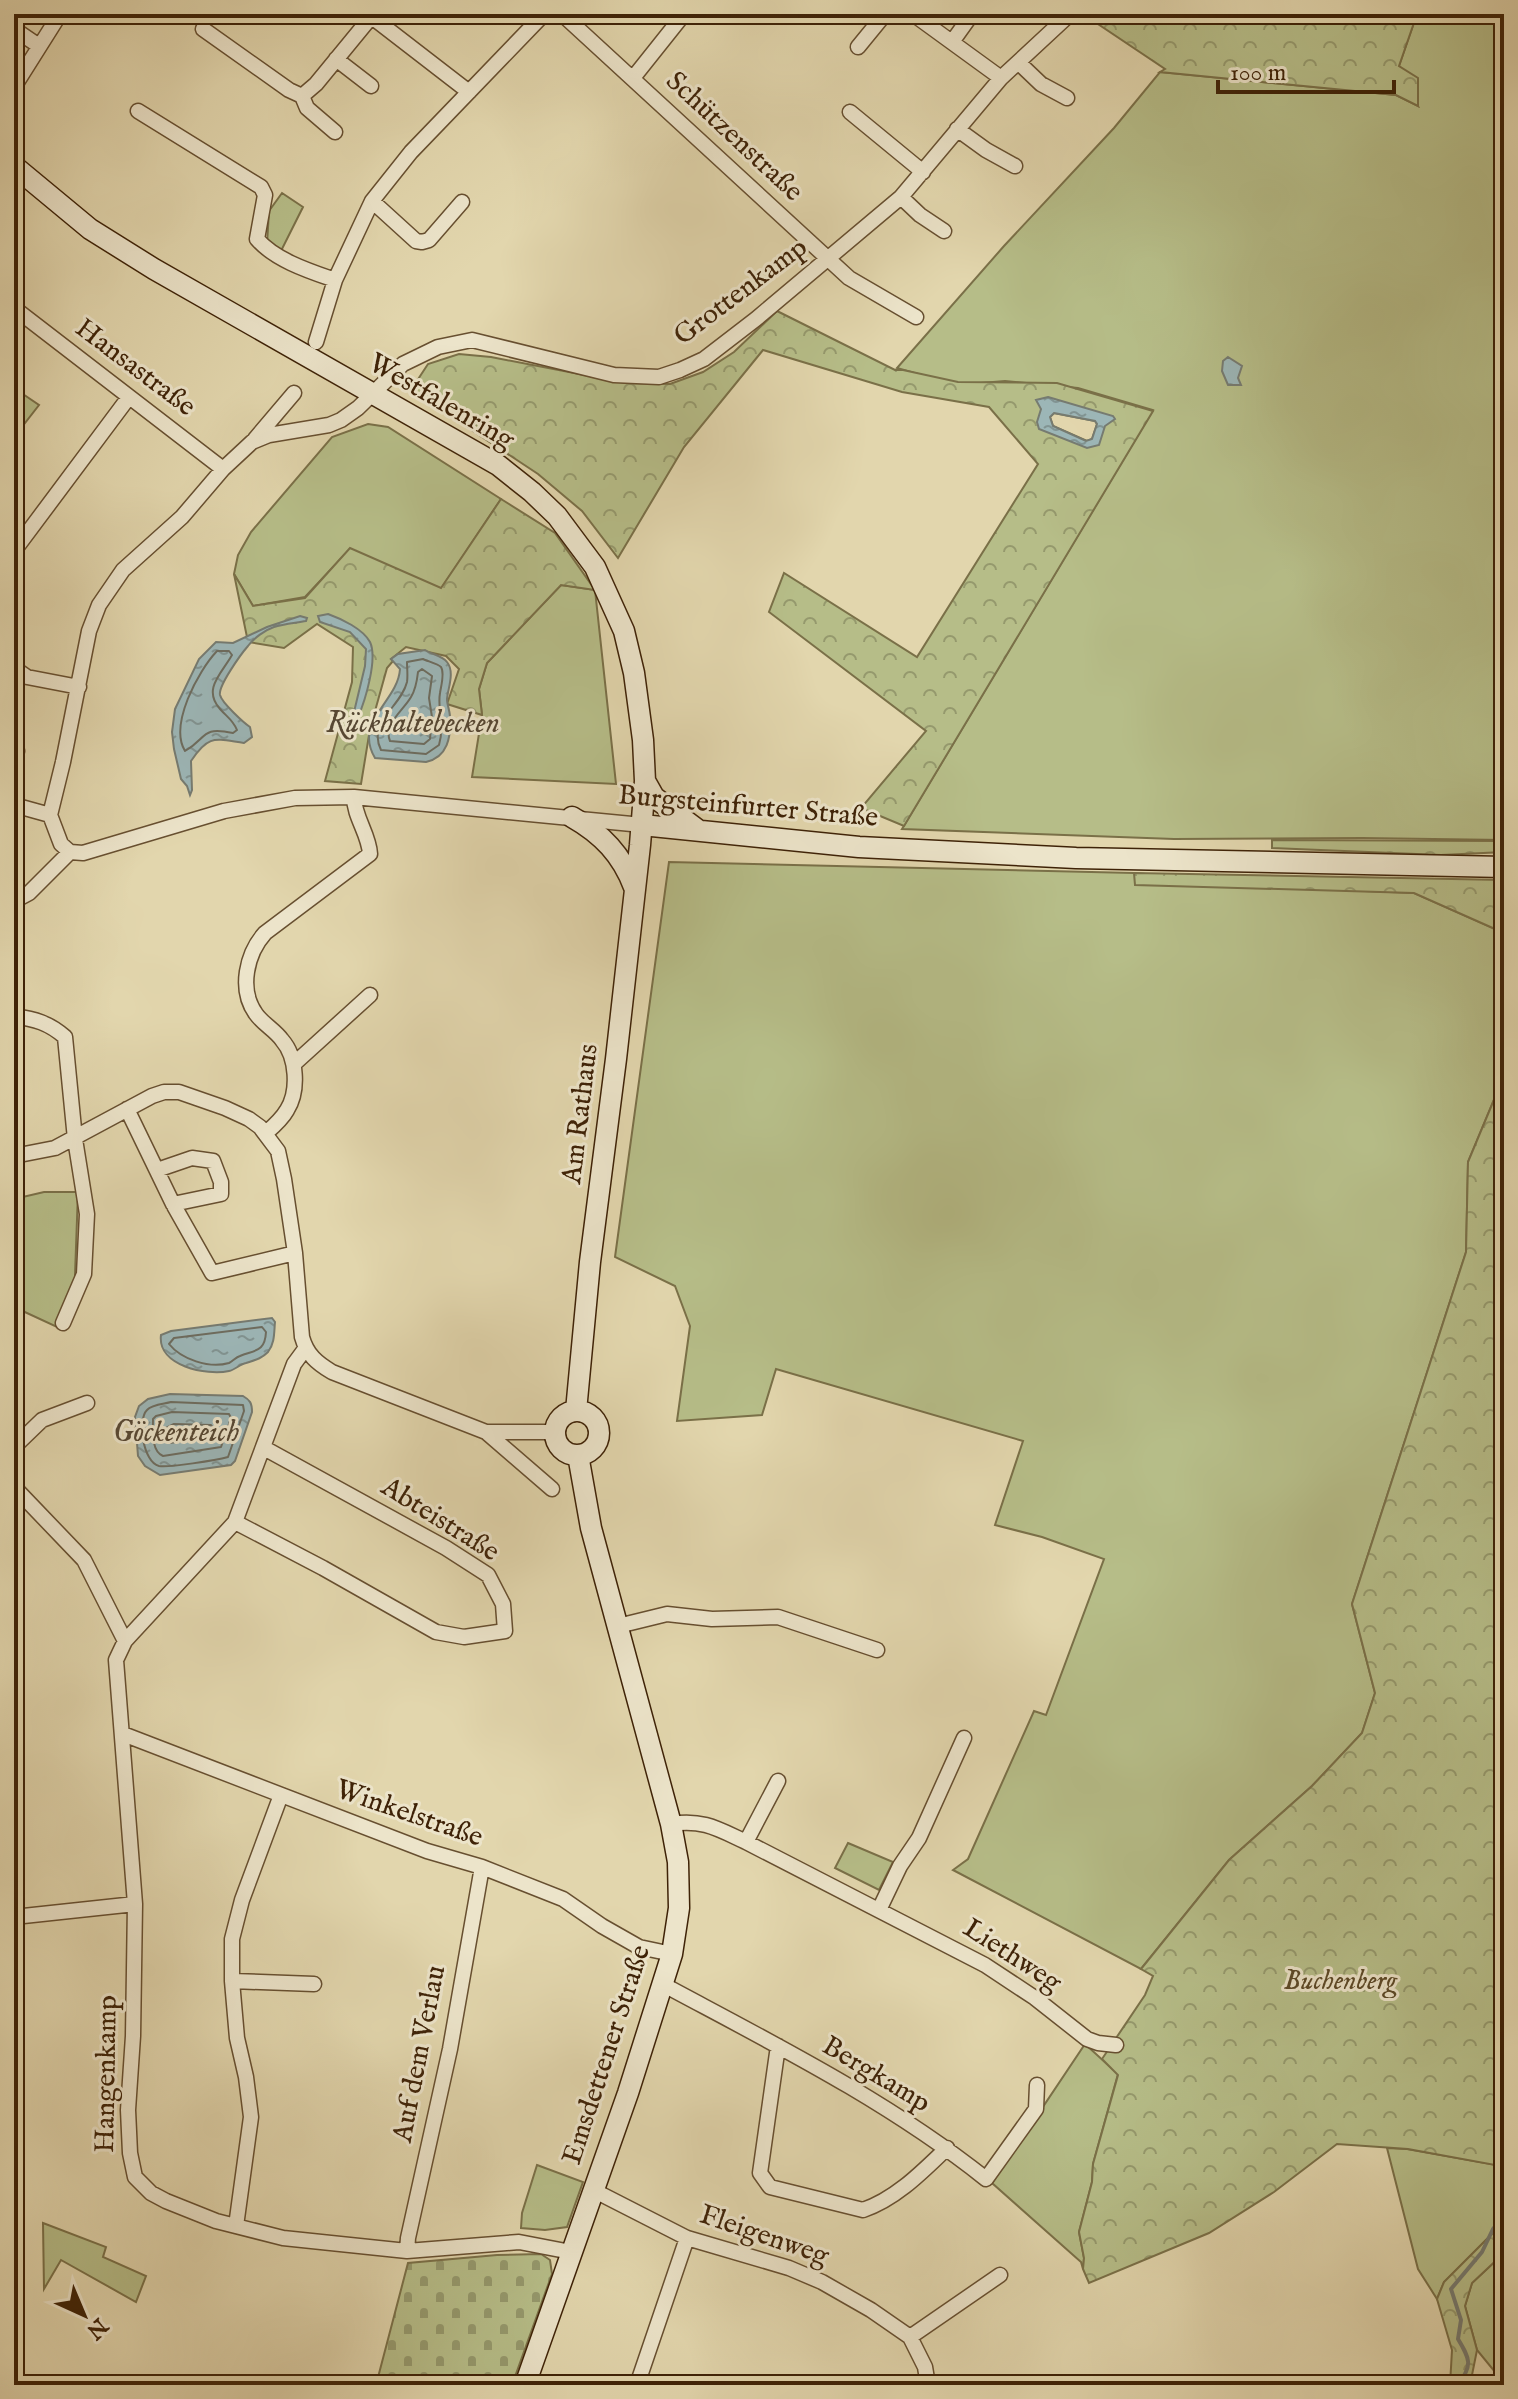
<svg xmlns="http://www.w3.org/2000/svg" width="1518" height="2399" viewBox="0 0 1518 2399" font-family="'IM FELL English',serif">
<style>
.green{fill:#b6bd88;stroke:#7a7048;stroke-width:2}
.forest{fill:url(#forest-crowns);stroke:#7a7048;stroke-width:2;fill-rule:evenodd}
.cemetery{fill:url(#cemetery-stones);stroke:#7a7048;stroke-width:2}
.water{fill:url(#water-ripples);stroke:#767b71;stroke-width:2;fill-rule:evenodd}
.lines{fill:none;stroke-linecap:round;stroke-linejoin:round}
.shore{stroke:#6d6c5f;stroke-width:2}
.stream{stroke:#767b71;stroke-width:4}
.street-casing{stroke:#674f30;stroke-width:17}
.secondary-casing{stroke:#3e2207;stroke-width:23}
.street{stroke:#ece4ca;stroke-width:14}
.secondary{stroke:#ece4ca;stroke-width:20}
.labels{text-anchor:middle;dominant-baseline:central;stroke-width:6;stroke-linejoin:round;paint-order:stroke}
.street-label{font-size:28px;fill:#3e2207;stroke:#ece4ca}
.park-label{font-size:28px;font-style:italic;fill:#5c4927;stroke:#ece4ca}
.water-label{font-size:30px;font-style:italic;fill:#564733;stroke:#ece4ca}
</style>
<defs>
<pattern id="forest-crowns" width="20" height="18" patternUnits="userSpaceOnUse" patternTransform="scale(2)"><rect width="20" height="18" fill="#b6bd88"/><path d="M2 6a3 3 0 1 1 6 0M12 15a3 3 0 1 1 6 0" fill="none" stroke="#95996d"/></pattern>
<pattern id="cemetery-stones" width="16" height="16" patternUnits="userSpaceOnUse" patternTransform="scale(2)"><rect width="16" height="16" fill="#b6bd88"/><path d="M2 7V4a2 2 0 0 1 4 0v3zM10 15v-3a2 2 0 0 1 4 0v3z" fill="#95996d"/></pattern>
<pattern id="water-ripples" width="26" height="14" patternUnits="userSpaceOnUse" patternTransform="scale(2)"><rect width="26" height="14" fill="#9cb6b7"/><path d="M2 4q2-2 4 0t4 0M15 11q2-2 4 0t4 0" fill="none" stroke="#819493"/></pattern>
</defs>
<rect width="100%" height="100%" fill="#e2d6ad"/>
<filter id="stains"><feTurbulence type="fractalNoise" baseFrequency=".0025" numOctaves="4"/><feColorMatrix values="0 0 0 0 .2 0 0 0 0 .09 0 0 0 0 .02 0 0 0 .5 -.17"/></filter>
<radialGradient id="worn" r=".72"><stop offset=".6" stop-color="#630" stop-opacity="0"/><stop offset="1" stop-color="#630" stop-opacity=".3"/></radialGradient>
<path class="green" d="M1417,14H1504V840L1362,838L1174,839L902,829L1153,410L1078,388L1005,381L957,385L897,368L1004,246L1114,128L1160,72L1396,95L1418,106L1399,66Z
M282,193L303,207L281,251L267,244L269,211Z
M14,388L39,405L18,432L14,430Z
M368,424L388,427L501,499L441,589L350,549L305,597L253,606L234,574L238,555L251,532L332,437Z
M561,585L595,590L616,784L472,777L482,715L479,689L487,663Z
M669,862L1134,873L1316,889L1414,893L1504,933L1500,961L1504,993L1501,1083L1468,1162L1466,1252L1352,1604L1375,1693L1362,1733L1312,1786L1229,1860L1141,1969L953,1870L968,1859L1034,1711L1046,1715L1104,1559L1042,1537L995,1525L1023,1441L776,1369L762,1415L677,1421L690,1326L675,1286L615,1257Z
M44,1192H78L75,1275L81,1277L57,1327L14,1307V1199Z
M848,1843L893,1862L879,1890L835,1868Z
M1085,2044L1118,2074L1093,2164L1092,2182L1079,2232L1084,2258L1083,2269L1081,2262L992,2183Z
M1387,2148L1407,2149L1502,2166L1504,2178V2222L1444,2282L1437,2299L1418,2269Z
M537,2165L583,2182L567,2227L545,2230L521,2228L522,2213Z
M43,2223L106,2247L103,2257L146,2276L136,2302L61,2260L44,2289Z
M1504,2253V2383L1477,2350L1465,2306L1472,2283Z"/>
<path class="forest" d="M1083,14H1417L1399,66L1418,78V106L1396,95L1160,72L1165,69Z
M777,311L895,370H903L958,382L1057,383L1153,411L904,826L861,808L926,731L769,612L784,573L917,657L1038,464L989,407L902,392L763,350L684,447L618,558L582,511L538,474L411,390L428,364L459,354L491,357L626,383L670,384L703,372L734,352ZM1054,413L1095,421L1097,424L1092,439L1087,441L1053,426L1050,417Z
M501,499L555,533L595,590L561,585L487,663L479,689L482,715L447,704L459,669L446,656L406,647L391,659L393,661L387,668L370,729L361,784L325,781L352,682L353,647L317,624L284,648L248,642L234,574L253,606L305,598L350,548L441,588Z
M1272,840L1504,841V852L1441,855L1272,848Z
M1134,873L1504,880V933L1414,893L1135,885Z
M1504,1002V2178L1501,2166L1408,2149L1337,2144L1274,2192L1209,2233L1089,2283L1083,2269L1084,2258L1079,2232L1092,2182L1093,2164L1118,2075L1102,2059L1145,1995L1153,1976L1141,1969L1229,1860L1312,1786L1362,1733L1375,1693L1352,1604L1466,1252L1468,1162L1501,1083Z
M1504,2222V2253L1472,2283L1465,2306L1477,2350L1470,2385H1450L1452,2350L1437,2299L1444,2282Z"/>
<path class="cemetery" d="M541,2254L550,2260L552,2274L512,2385H376L408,2263L497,2255Z"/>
<path class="water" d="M1228,357L1242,366L1238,378L1241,385H1228L1222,371L1223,361Z
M1048,397L1113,416L1115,419L1105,426L1099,445L1087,448L1039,429L1037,422L1041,409L1036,400ZM1054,413L1095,421L1097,424L1092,439L1086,441L1053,426L1050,417Z
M328,614C342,619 363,629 370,642C378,659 365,701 358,717L354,712L365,666L366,649L350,632L320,622L318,616Z
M300,616L307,618L306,621C295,623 283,624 274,627C265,630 254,638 248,646C241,654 218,686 220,695C222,703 244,723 250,727L252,737L244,743C215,739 209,734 191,761L192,790L190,795L187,786L181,779L174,749L172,732L175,709L199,659L216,642L233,643L267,627Z
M425,650C431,654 443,656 447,662C455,672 448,688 447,699C447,705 450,711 450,717C451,737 448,757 426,762L375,758C353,721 398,702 400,669L391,659L398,654Z
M272,1318L275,1322C274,1332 275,1343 268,1352C261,1359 255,1360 246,1363C240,1364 235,1370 229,1371C207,1376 157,1366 161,1335L171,1331Z
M170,1394L243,1396C250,1400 252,1403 252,1412L235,1461L231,1465L160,1475L145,1466L138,1456L135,1417L139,1406L148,1399Z"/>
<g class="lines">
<path class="shore" d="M217,651H229L232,655C222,673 202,689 220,709C227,717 233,720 237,730L233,733C200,726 208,738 185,751C169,725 198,671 217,651Z
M423,659C427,661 438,664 441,667C445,673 441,686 440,693C437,710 445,725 439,745L426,754L381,750C367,722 401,707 407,682C408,676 407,668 407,662Z
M422,669L432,676L429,698L432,717L430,739L424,744L390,741C383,724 403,711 411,697C416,689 417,681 418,672Z
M262,1327L266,1332C265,1352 255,1350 240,1356C236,1357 233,1361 229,1363C209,1369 181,1359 169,1344L174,1338Z
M171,1402L243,1405L244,1411L228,1457C217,1460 168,1468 159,1466C143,1462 137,1420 147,1410C152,1404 164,1404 171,1402Z
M172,1412L229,1414L231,1418L221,1447L163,1456C151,1451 153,1431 153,1419L156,1416Z
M174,1424L211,1425L214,1429L210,1438L169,1443L167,1440L166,1428Z"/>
<path class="stream" d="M1458,2385C1473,2365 1470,2359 1458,2339L1461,2320L1451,2289L1482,2252L1493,2229L1498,2223L1504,2224"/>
<defs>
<path id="street" d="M368,14L469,92
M562,14L849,278L916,317
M913,14L1001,78
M14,29L39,46
M203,29L289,90L302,96L316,84L371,17
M952,42L972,14
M858,47L885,14
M336,59L371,86
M1019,63L1041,84L1067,98
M633,78L684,14
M14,87L60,14
M302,96L307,108L335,132
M138,111L261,187L265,195L257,239C275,260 309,271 335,280
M850,112L923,172
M957,129L986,150L1015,166
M901,197L920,215L944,231
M372,201L416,241L422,242L429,240L462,202
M14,308L223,469
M316,342L335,280L372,201L411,152L544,14
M255,439L294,393
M14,551L129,397
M14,668L27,677L79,687
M14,750L17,751
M14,805L50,815
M70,852L61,844L50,815L63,762L89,631L99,605L123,570L182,517L223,469L252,442L269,435L329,425L341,420L358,408L403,364L438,347L472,340L614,375L659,377L680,370L704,359L756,319L901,197L1001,78L1070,14
M14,901L29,893L70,852L83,853L224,811L295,798L354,797L642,825
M14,1016C35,1019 49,1023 65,1037L75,1139L87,1214L84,1274L63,1323
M295,1063L370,995
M127,1109L173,1204L212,1273L295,1253
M266,1133C274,1126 282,1119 287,1110C299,1091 297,1057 282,1040C275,1030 263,1024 256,1014C238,989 247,953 265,933L370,854C369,834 354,817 354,797
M14,1156L55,1148L152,1096L164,1092H179L225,1108L249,1119L260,1127L278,1151L284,1179L295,1253L302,1337C307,1355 317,1363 332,1372L486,1432H554
M157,1170L192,1158L213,1161L221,1182V1194L173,1204
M305,1349L294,1364L235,1522L125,1641L116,1660L135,1904L133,2036L128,2110L130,2153L135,2177L151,2193L166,2201L216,2221L283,2238L407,2251L519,2242L571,2252
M486,1432L552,1489
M14,1447L42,1420L87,1403
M14,1487L84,1560L125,1641
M235,1522L323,1568L436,1632L464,1637L505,1631L503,1604L488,1575L446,1548L264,1448
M618,1626L667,1614L712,1619L778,1617L877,1650
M123,1734L427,1851L482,1867L563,1899L602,1926L639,1947L672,1954
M671,1824C703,1819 718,1829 746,1842L985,1965L1035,1998L1087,2039L1098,2043L1116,2045
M746,1842L778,1781
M879,1910L900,1866L919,1838L964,1738
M14,1917L135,1904
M232,1981L314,1984
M664,1985C774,2044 888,2101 986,2179L1036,2109L1037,2085
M778,2046L760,2173L770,2187L863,2210C896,2199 923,2171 947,2148
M593,2190L687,2238L789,2268L822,2282L871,2310L910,2337L925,2367L928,2385
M236,2226L251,2117L246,2077L237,2038L232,1981V1939L242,1900L281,1795
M407,2251L408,2238L450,2049L482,1867
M910,2337L1000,2275
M639,2379L657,2385
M637,2385L687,2238"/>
<path id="secondary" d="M14,166L90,229L154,269L498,465L532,492L557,516L595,567L624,631L634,673L643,740L645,781L640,845L616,1059L590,1262L576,1411
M645,781L654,797L698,830
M572,817C602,834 622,855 634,887
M642,825L859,847L1076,858L1504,867
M555 1433a22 22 0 1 1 44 0a22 22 0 1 1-44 0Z
M525,2385L628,2093L672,1954L679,1908L678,1862L671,1824L591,1528L578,1455"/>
</defs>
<use href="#street" class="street-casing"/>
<use href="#secondary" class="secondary-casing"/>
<use href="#street" class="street"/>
<use href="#secondary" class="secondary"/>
</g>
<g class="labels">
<g class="street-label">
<text transform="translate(734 137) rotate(43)">Schützenstraße</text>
<text transform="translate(741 292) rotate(-37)">Grottenkamp</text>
<text transform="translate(135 368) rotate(37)">Hansastraße</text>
<text transform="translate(441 402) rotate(30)">Westfalenring</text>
<text transform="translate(748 807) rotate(5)">Burgsteinfurter Straße</text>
<text transform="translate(581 1114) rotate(-83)">Am Rathaus</text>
<text transform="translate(440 1520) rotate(32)">Abteistraße</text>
<text transform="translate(409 1814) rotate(19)">Winkelstraße</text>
<text transform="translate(1012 1956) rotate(33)">Liethweg</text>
<text transform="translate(420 2054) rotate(-79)">Auf dem Verlau</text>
<text transform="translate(607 2055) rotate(-72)">Emsdettener Straße</text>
<text transform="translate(107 2074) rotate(-89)">Hangenkamp</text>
<text transform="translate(876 2075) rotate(31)">Bergkamp</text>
<text transform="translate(764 2236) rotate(19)">Fleigenweg</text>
</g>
<g class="park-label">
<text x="1340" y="1981">Buchenberg</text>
</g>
<g class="water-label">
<text x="413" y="724">Rückhaltebecken</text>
<text x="176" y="1433">Göckenteich</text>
</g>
</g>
<rect width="1518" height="2399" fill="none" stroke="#e2d6ad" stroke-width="48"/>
<rect x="16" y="16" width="1486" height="2367" fill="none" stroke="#3e2207" stroke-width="4"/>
<rect x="24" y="24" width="1470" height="2351" fill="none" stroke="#3e2207" stroke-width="2"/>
<g transform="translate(84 2315) rotate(136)" stroke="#ece4ca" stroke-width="6" paint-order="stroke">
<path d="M0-6L14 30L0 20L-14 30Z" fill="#3e2207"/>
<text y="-12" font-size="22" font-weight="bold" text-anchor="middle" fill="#3e2207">N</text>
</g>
<path d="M1218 80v12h176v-12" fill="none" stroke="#3e2207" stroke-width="4"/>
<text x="1230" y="80" font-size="24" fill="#3e2207" stroke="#ece4ca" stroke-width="6" paint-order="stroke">100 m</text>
<rect width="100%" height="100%" filter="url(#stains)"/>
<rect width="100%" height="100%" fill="url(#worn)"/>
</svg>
